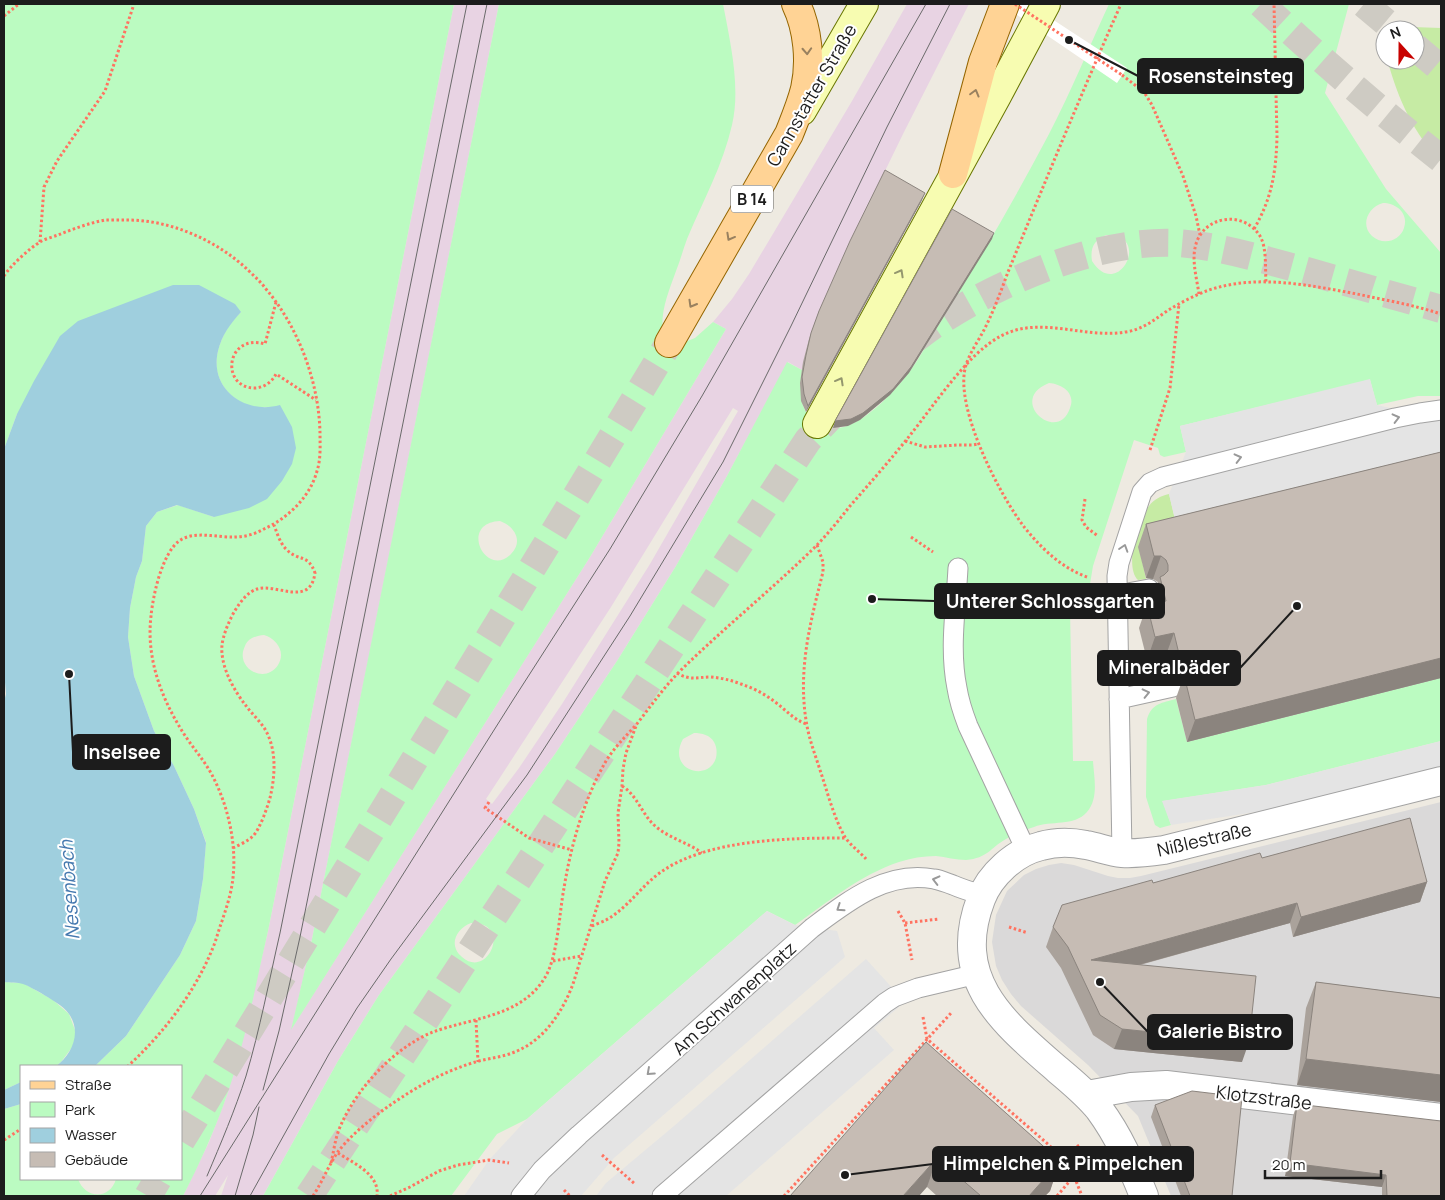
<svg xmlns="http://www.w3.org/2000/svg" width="1445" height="1200" viewBox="0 0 1445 1200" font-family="Manrope,sans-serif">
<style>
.residential{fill:#dad9d9}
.industrial{fill:#e8d3e3;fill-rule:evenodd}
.grass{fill:#c6eba4}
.park{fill:#bbfbc1;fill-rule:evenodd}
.parking{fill:#e4e4e4}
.water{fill:#9fcfde}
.pier{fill:#fff}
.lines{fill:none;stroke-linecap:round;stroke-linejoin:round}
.primary-tunnel{stroke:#cecbc3;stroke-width:28;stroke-dasharray:28 14;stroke-linecap:butt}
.lane-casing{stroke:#a3a3a3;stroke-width:21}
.street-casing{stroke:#a3a3a3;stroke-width:30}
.secondary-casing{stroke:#687600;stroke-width:30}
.primary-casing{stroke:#946500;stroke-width:30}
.path{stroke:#ff7361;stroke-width:3;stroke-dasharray:2.5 2.5;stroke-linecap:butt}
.lane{stroke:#fff;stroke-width:19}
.street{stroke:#fff;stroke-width:28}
.secondary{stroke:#f7fcb1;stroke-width:28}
.primary{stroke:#ffd395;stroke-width:28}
.tram{stroke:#6a6a6a;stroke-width:1}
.path-bridge{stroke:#ff7361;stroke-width:3;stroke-dasharray:2.5 2.5;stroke-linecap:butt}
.wall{fill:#aaa29b}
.shaded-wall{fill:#8b847e}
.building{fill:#c6bcb4;stroke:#8b847e}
.oneway{stroke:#99815f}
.oneway2{stroke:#94976e}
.oneway3{stroke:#999}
.labels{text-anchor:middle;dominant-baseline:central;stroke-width:4;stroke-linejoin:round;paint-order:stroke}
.shield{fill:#fff;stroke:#606060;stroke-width:1}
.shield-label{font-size:16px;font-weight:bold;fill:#1c1c1c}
.street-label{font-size:18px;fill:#1c1c1c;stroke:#fff}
.water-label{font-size:19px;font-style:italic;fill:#4579af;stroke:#fff}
.leader{fill:none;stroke:#1c1c1c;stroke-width:2}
.callout-dot{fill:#1c1c1c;stroke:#fff;stroke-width:2}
.callout{fill:#1c1c1c;stroke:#1c1c1c;stroke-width:2}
.callout-label{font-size:19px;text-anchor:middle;font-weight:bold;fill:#fff}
</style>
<rect width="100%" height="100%" fill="#eeeae1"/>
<path class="residential" d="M1441,802V1196H1171L1138,1116L1088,1065L1021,1006L1011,994L1002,980L996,966L992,942L996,915L1007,891L1024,875L1036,869L1049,865L1061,863L1074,865L1108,876L1118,878H1130L1141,876Z"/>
<path class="industrial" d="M454,4H499L374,631L312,939L292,1028L590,557L726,329L713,322L732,299L749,274L852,101L907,4H969L903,134L848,247L809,340L802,370L788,362L727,476L676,566L617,661L555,754L379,995L338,1061L263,1196H221L228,1175L215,1196H183L209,1142L226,1098L246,1025L268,931ZM733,408L738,411L650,564L562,704L519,768L492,804L486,799L611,607Z"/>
<path class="grass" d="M1412,27L1441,28V162C1414,134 1398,99 1388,62V60H1415V30H1403Z
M1169,494L1175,519L1139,547L1146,579L1138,580C1124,567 1138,519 1149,506C1154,499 1161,496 1169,494Z"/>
<path class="park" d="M4,4H454L268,931C255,987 245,1044 226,1098C214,1132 199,1165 183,1196H4V1109L21,1104V1179H78C85,1199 110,1200 116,1179H181V1066H95L126,1036L180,955L196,921L203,879L206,842L194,809L174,766L154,731L134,676L128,637L130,608L136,577L142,561L146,526L157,512L178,505L214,517L272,407C266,407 259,408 253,407C237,403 222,390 218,374C214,363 218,347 223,337C227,327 234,319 241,312L17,414L4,449ZM264,635C277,639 286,652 278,665C265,685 234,668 245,646C248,638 256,636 264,635Z
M499,4H723C730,41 741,87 732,125C723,165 703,201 687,239C683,250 680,261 676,271C668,293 660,312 663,334L680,344L695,338L713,322L726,329L590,557L291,1030L312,939ZM500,521C514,526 524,541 511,554C486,579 458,523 500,521Z
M1109,4H1349L1325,93L1386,189L1441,253V396H1418L1377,405L1370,380L1180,426L1186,452L1164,457L1160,455L1158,448L1134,440L1093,566L1089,590L1090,609L1070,610L1073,761H1093C1094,778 1099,798 1087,812C1074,827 1051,820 1034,827C1024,830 1014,834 1006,839C990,848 988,858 966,860C956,860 946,857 936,856C923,856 911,858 899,862C860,875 828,902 795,925L767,911L527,1119L497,1134L451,1196H263L338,1061L379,995L555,754L617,661L676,566L727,476L787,362L802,370C801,396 796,410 822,425C850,441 892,394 907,375C914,366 920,356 926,346C936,329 947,312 957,295C990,242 1020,189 1049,134C1071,92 1089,47 1109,4ZM1383,203C1396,203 1409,213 1404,228C1400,241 1383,246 1372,236C1360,225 1368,207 1383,203ZM1106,235C1153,233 1118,302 1092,261C1090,248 1094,240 1106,235ZM1049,383C1062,384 1076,393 1070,408C1058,445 1006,400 1049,383ZM694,733C702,733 710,735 714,742C717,747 717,753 716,758C708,783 666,770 683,739ZM471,923C513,922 488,980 462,957C448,945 456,929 471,923Z
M1441,678V741L1266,785L1163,801L1171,825L1160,828L1155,825L1146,797L1147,719C1152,703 1162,703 1176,699L1187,742Z
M4,982L23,983L53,1000L69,1014L75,1030V1039L73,1046L61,1062L56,1066H21V1082L4,1090Z"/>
<path class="parking" d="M1370,379L1377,405L1441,420V453L1175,520L1169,494L1186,452L1180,426Z
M1441,741V768L1275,809L1171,825L1162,801L1266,785Z
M767,911L795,925L837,931L845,957L614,1158L581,1196H464L489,1160L527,1119Z
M866,959L905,1002L874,1028L894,1050L726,1196H596L606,1183L674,1126Z"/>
<path class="water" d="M173,285H199L235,304L241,312C230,324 222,335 218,351C209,389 245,415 280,405L292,427L296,448L292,464L282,481L267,499L249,508L214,517L177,505L157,512L146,526L142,561L136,577L130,608L128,637L134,676L154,731L174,766L194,809L206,843L203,879L196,921L180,955L126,1036L95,1066H56C72,1055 82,1032 69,1014C63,1005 50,999 41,993C35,990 29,986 23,984C18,982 10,983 4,982V702L6,694L4,671V449L17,414L34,381L60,336L78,321Z
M21,1082V1104L4,1109V1090Z"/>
<path class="pier" d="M1001,4H1029L1127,68L1117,83Z"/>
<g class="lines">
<path class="primary-tunnel" d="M1261,4C1319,58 1379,110 1441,159
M1364,4L1395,30
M1415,47L1441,69
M911,342C922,334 932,326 942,320C1005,279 1101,239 1177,243C1220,246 1261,259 1303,270C1349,283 1395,296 1441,309
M181,1141L575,498L669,343
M148,1196L158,1179
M309,1196L808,440L874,372"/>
<defs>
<path id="lane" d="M958,568C956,608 949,649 957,688C959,701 963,713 968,726L1026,850
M1117,595L1149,589
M1119,699L1173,687
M1122,853L1117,576L1119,563L1142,492L1150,483L1163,477L1395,418L1420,413L1441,410
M521,1196L542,1170L579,1135L812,928C848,901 887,870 934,879C941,880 947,883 953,885C962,889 972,892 982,895
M662,1196L885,1003L894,997L918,988L977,974"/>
<path id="street" d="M1087,1095L1131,1087L1166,1085L1441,1118
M1144,1196C1132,1166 1119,1136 1099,1109C1087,1094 1072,1082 1058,1070C1003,1022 950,980 981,899C990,875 1015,852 1041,846C1055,842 1071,842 1086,845C1098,847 1110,852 1122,853C1136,854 1150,852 1164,850L1441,781"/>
<path id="secondary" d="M802,111L864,4
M817,424L997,96L1046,4"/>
<path id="primary" d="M953,174L983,62L1005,4
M669,343L789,134C795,119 801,105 805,89C811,62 808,29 796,4"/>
</defs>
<use href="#lane" class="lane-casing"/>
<use href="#street" class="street-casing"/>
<use href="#secondary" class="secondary-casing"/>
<use href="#primary" class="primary-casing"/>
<path class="path" d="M4,16L19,4
M1122,75L1144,92L1152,105L1183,176L1196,216L1200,235
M1254,229C1272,198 1276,172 1277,137L1274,4
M40,242L44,187L57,161L105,91L134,4
M4,276C10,266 30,248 40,242C45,239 52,237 58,235C73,229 89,223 105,220C111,220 118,220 124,220C169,219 217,240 249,271C255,277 261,282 266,289C299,328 319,383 320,433C320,445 321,459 317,471C310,497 288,518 264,529C255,534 245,537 235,537C218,538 194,530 179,541C162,554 153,595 151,616C146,658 161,698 184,734C193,748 204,760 212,775C229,807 238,849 232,885C230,897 226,909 222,921C219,929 217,937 214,945C196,991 164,1033 128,1066
M1199,294C1197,280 1192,262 1195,248C1201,216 1243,209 1260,236C1267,248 1265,268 1266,282
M276,302L265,344C226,333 220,387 254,388C264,388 272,382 276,374L316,400
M905,441L925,447L958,445H972L978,444
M1150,450L1170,388L1179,304
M1085,499L1082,520L1086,527L1098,536
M911,537L933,552
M817,545L823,562V572C810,623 797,672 807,726C810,742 816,757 821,773C828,794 834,818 845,837C850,845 859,851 866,859
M1087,577C1062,568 1042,549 1025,528C1000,496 953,406 966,365C970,352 979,340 985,328C994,310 1001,291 1008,272C1045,182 1082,92 1121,4
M677,673C690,681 698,677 711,677C721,678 731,680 741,684C753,688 765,694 775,702C786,710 793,719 806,724
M622,786C637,795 642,814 654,825C668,838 687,842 702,853
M489,802L485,808L529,838L572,850
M233,848C239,845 248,841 253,836C260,829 267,808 270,798C275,777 277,751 266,731C261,722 253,715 247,707C234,691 220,666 222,645C224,628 240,594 257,589C277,583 310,608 315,573C308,553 298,562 286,549C280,543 277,533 274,525
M898,911L905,923L912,960
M905,923L939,919
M592,926C596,924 602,922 606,920C628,908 641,886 661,872C708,839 789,838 846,838
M1009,927L1028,933
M553,961L581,956
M923,1017L927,1039L1049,1145L1068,1166L1074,1176L1082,1196
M476,1020L478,1062
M4,1140L21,1129
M338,1153C353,1163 380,1174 377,1196
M602,1155L635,1184
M1060,1157L1081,1144
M331,1163C334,1151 335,1137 341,1125C357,1088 395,1047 433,1032C471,1018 520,1017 544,979C558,958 559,914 564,888C571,845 584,799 606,761C614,748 625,737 636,725C651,706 664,687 681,670C724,628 771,590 814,548C827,535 839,520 850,506C871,482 892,458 911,434C935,404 968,353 1001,336C1040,315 1084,339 1125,332C1142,330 1154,320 1167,311C1180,303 1195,295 1209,290C1257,274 1308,285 1357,294C1385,300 1414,305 1441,314
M564,1190L570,1196
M313,1196C322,1182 328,1167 337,1153C358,1125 402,1095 433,1079C447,1072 464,1065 479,1061C490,1058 502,1057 512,1053C543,1042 562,1013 573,984L605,881L618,853L619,843L618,813L622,786L623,769L626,753L636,726
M390,1196L410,1187L439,1171L458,1165L489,1160L509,1163
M784,1196L952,1012
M1057,1196L1074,1176"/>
<use href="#lane" class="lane"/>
<use href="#street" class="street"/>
<use href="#secondary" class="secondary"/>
<use href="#primary" class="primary"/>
<path class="tram" d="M263,1090L279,1031L300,937L487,4
M207,1176C221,1143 235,1110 246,1076C260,1029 269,981 280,933L467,4
M200,1196L513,700L610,549L702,396L926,4
M235,1196L253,1135L259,1107
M250,1196L329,1054L357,1008L391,959L527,775L630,616L723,462L791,326L887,127L950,4"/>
<path class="path-bridge" d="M1015,4L1122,75"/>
</g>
<path class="wall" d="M922,200L806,412L801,401L800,383L803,362L809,339L819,311Z
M1441,452V678L1187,742L1176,698L1182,681L1177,676H1171L1166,655L1147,660L1139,628L1147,605L1153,604L1152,600L1158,582L1153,579L1146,578L1138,547L1146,524Z
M1262,858L1427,882L1420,902L1293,937L1290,923L1140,965L1242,1062L1114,1049L1093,1035L1061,968L1046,947L1053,927L1153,883Z
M1316,982L1441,998V1102L1297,1085L1306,1008Z
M926,1042L1060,1161L1050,1191L1045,1196H937L927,1187Z
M1297,1104L1441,1196H1382V1187L1285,1176L1293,1116Z
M1155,1105L1232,1196H1181L1151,1117Z"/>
<path class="shaded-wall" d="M925,193L922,200L806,412L808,406Z
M994,233L992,239L909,373L890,395L860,420L848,426L833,428L835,421Z
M1154,556H1161L1153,579L1146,578Z
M1174,633L1166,655L1147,660L1155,637Z
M1179,654H1185L1177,676H1171Z
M1441,658V678L1187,742L1195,720Z
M1427,882L1420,902L1293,937L1301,917Z
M1297,903L1290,923L1084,980L1091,960Z
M1122,1029L1249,1042L1242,1062L1114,1049Z
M1306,1059L1441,1075V1102L1297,1085Z
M937,1158L927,1187L919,1196H903Z
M1060,1161L1050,1191L1045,1196H1029Z
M1290,1163L1386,1175L1382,1187L1285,1176Z"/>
<path class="building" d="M885,170L925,193L808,406L804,394L802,377L806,355L811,333L819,311L850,241Z
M952,209L994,233L911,367L893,389L863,413L851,419L835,421Z
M1441,452V658L1195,720L1184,675L1189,672L1192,667V663L1190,657L1185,654H1179L1174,633L1155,637L1147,605L1166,601L1160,577L1164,575L1168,571V565L1166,560L1161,556H1154L1146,524Z
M1410,818L1427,882L1301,917L1297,903L1091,960L1256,976L1249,1042L1122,1029L1100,1015L1068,947L1053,927L1062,905L1152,880L1153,883L1260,853L1262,858Z
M1316,982L1441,998V1075L1306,1059Z
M926,1042L1060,1161L1029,1196H981L937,1158L903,1196H790Z
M1192,1091L1242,1097L1232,1196H1190L1155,1105Z
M1297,1104L1441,1121V1196H1387L1386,1175L1290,1163Z"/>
<defs><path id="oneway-chevron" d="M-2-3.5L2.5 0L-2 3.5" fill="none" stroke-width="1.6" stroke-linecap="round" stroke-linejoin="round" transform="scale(1.25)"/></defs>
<g class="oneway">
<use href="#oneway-chevron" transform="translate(807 51) rotate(87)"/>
<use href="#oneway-chevron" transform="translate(975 93) rotate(-75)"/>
<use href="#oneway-chevron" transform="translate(730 237) rotate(119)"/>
<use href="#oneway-chevron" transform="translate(692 304) rotate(120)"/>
</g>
<g class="oneway2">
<use href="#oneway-chevron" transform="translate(900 273) rotate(-61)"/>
<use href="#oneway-chevron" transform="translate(840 381) rotate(-61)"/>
</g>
<g class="oneway3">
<use href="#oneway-chevron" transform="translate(1396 418) rotate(-14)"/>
<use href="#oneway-chevron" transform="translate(1238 458) rotate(-14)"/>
<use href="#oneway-chevron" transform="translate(1124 548) rotate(-72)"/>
<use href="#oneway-chevron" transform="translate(1146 693) rotate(-13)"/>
<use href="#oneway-chevron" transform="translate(936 880) rotate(-166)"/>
<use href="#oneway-chevron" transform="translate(840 908) rotate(146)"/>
<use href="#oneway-chevron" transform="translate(650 1072) rotate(138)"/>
</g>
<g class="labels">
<rect class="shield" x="731" y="185.5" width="42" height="27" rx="4"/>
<g class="shield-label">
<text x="752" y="199">B 14</text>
</g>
<g class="street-label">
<text transform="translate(811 95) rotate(-60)">Cannstatter Straße</text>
<text transform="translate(1204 839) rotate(-13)">Nißlestraße</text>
<text transform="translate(734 998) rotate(-42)">Am Schwanenplatz</text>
<text transform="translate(1264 1097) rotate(7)">Klotzstraße</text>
</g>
<g class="water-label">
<text transform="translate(69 890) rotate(-94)">Nesenbach</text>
</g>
</g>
<path class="leader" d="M1069 40L1138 76M872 599L935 601M1297 606L1240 668M69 674L73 752M1100 982L1148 1032M845 1175L933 1164"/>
<g class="callout-dot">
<circle cx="1069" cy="40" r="5"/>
<circle cx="872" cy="599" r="5"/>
<circle cx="1297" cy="606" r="5"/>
<circle cx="69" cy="674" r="5"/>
<circle cx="1100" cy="982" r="5"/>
<circle cx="845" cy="1175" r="5"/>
</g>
<g class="callout">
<rect x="1138" y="59" width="165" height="34" rx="5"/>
<rect x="935" y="584" width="229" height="34" rx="5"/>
<rect x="1098" y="651" width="142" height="34" rx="5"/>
<rect x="73" y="735" width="97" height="34" rx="5"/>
<rect x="1148" y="1015" width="144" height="34" rx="5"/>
<rect x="933" y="1147" width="260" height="34" rx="5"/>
</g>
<g class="callout-label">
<text x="1221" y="83">Rosensteinsteg</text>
<text x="1050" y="608">Unterer Schlossgarten</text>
<text x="1169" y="674">Mineralbäder</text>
<text x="122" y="759">Inselsee</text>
<text x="1220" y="1038">Galerie Bistro</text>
<text x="1063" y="1170">Himpelchen &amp; Pimpelchen</text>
</g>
<rect width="1445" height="1200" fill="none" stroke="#1c1c1c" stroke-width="10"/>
<rect x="20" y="1065" width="162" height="115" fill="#ffffff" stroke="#a4a4a4"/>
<rect x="30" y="1081" width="25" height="8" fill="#ffd395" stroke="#a4a4a4"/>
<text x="65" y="1090" font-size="15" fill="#1c1c1c">Straße</text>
<rect x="30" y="1102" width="25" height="15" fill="#bbfbc1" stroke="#a4a4a4"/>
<text x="65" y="1115" font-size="15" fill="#1c1c1c">Park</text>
<rect x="30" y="1128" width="25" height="15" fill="#9fcfde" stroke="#a4a4a4"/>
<text x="65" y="1140" font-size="15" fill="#1c1c1c">Wasser</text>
<rect x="30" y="1152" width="25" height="15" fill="#c6bcb4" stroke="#a4a4a4"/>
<text x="65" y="1165" font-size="15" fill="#1c1c1c">Gebäude</text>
<g transform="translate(1400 45) rotate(339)"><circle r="24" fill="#ffffff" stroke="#a4a4a4"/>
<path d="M0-4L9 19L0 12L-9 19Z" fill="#c80200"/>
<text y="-8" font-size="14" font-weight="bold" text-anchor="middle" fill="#1c1c1c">N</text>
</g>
<path d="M1265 1170v8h116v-8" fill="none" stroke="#1c1c1c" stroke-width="2.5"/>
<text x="1272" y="1170" font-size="15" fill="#1c1c1c" stroke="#ffffff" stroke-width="4" paint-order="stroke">20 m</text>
</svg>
